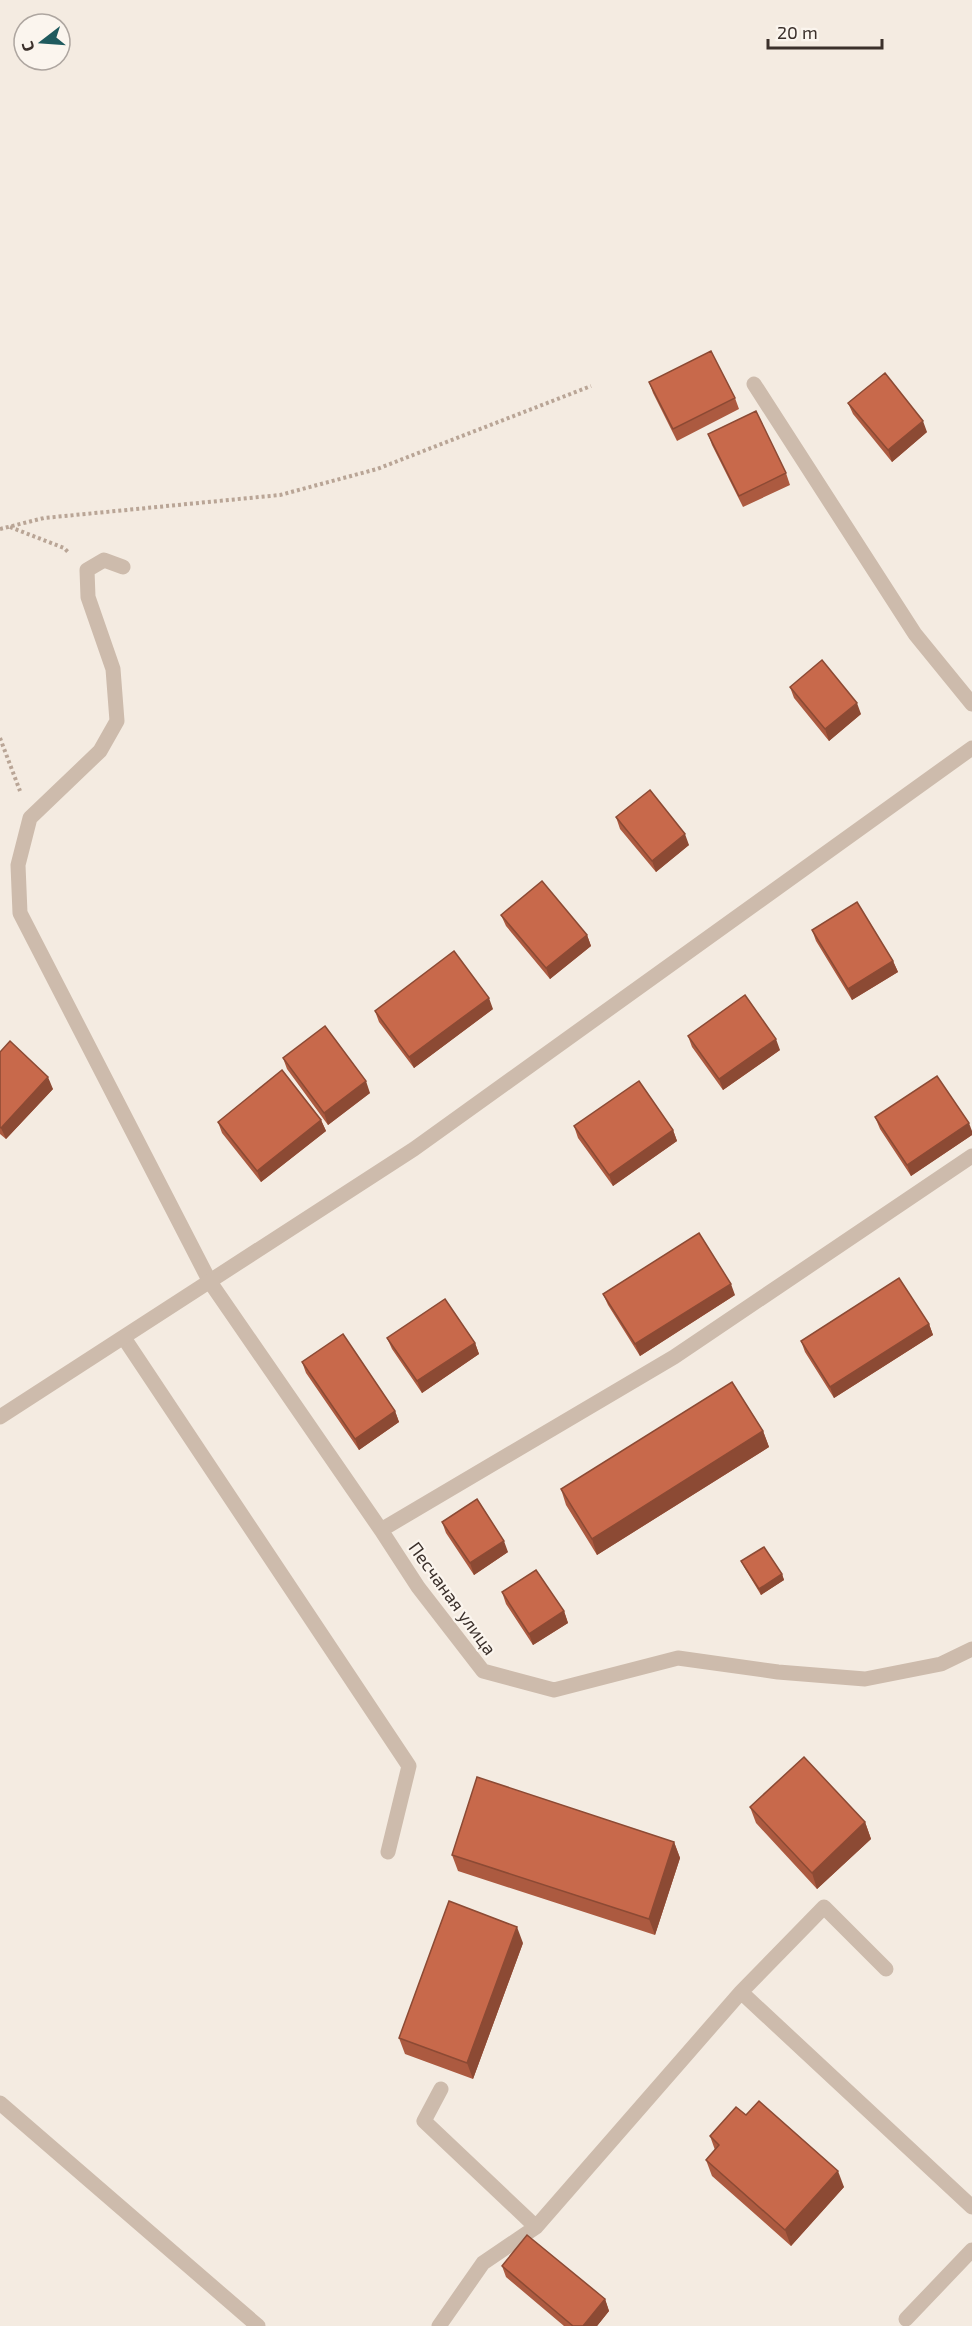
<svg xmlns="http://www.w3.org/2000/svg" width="972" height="2326" viewBox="0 0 972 2326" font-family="'Exo 2',sans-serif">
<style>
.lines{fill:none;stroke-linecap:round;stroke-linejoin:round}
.path{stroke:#b9a596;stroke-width:4;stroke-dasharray:3 3;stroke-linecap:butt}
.service{stroke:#cdbbac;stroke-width:15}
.minor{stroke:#cdbbac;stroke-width:15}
.wall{fill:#ac5a40}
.shaded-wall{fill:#8c4a34}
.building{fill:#c8694b;stroke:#8c4a34;stroke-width:1.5}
.labels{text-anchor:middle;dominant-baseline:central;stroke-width:4.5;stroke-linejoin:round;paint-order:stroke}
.street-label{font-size:18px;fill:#3b302b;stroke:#fbf5ee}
</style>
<rect width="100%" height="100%" fill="#f4ebe1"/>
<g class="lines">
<path class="path" d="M10,527L64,548L69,553
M0,529L44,518L280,495L377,469L591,386
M0,738L20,791"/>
<path class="service" d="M754,384L915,634L972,704
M123,567L104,560L87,570L88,597L113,669L117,721L100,751L30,818L18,865L20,913L210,1282
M124,1338L409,1766L388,1852
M741,1992L824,1907L886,1969
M441,2089L424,2121L536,2227
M906,2319L972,2250
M439,2326L483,2263L536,2227L741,1992L972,2207"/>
<path class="minor" d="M210,1282L381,1530L418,1587L483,1671L554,1690L678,1658L778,1672L865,1679L941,1664L972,1649
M0,1417L414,1149L972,748
M381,1530L674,1357L972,1156
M0,2103L258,2326"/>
</g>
<path class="wall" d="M649,382L735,398L739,409L677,441L653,393Z
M848,403L927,432L892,462L853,414Z
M708,434L786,473L790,485L743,507L712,445Z
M790,687L861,714L829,741L794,698Z
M616,817L689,845L656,872L620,829Z
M501,915L587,935L591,946L550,979L506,926Z
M812,930L893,961L898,972L852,1000L816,941Z
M493,1009L414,1068L379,1022L375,1011Z
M688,1036L780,1050L723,1090L692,1047Z
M0,1052L53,1089L6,1139L0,1134Z
M283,1058L370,1093L328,1125L287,1069Z
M875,1117L972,1131V1135L911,1176L880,1129Z
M321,1120L326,1131L261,1182L222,1133L218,1122Z
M574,1126L673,1130L677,1141L613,1186L578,1138Z
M603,1294L735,1295L640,1356L608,1305Z
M929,1324L933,1335L834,1398L805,1352L801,1341Z
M387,1338L475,1343L479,1354L422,1393L392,1349Z
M302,1362L395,1411L399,1422L359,1450L306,1373Z
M763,1431L769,1447L597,1555L566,1505L561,1489Z
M442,1522L508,1552L474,1575L446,1533Z
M741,1561L782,1574L784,1580L761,1595L744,1567Z
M502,1592L564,1611L568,1623L533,1645L506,1604Z
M750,1807L865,1822L871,1839L817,1889L756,1823Z
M674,1842L680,1858L655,1935L458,1871L452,1855Z
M523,1943L473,2079L405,2054L399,2038Z
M746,2115L844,2187L791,2246L712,2176L706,2160L715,2150L710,2136Z
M502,2266L605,2299L609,2311L597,2326H564L506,2277Z"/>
<path class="shaded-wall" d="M923,421L927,432L892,462L888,450Z
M857,703L861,714L829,741L825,729Z
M685,834L689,845L656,872L652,861Z
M587,935L591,946L550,979L546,968Z
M893,961L898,972L852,1000L848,989Z
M489,998L493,1009L414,1068L409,1057Z
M776,1039L780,1050L723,1090L719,1079Z
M48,1077L53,1089L6,1139L1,1128Z
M366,1081L370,1093L328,1125L324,1113Z
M321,1120L326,1131L261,1182L257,1171Z
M969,1123L972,1131V1135L911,1176L907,1165Z
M673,1130L677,1141L613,1186L609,1175Z
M731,1284L735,1295L640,1356L635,1344Z
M929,1324L933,1335L834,1398L830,1387Z
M475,1343L479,1354L422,1393L417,1381Z
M395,1411L399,1422L359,1450L355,1439Z
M763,1431L769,1447L597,1555L592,1539Z
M504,1541L508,1552L474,1575L470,1563Z
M782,1574L784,1580L761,1595L759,1589Z
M564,1611L568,1623L533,1645L529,1634Z
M865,1822L871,1839L817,1889L812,1873Z
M674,1842L680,1858L655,1935L649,1919Z
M517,1927L523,1943L473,2079L467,2063Z
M838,2171L844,2187L791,2246L785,2230Z
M605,2299L609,2311L597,2326H583Z"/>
<path class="building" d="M711,351L735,398L673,429L649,382Z
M885,373L923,421L888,450L848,403Z
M756,411L786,473L739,496L708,434Z
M822,660L857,703L825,729L790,687Z
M650,790L685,834L652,861L616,817Z
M542,881L587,935L546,968L501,915Z
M857,902L893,961L848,989L812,930Z
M454,951L489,998L409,1057L375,1011Z
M745,995L776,1039L719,1079L688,1036Z
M325,1026L366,1081L324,1113L283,1058Z
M10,1041L48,1077L1,1128L0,1127V1052Z
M282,1070L321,1120L257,1171L218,1122Z
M937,1076L969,1123L907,1165L875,1117Z
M639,1081L673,1130L609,1175L574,1126Z
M699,1233L731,1284L635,1344L603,1294Z
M899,1278L929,1324L830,1387L801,1341Z
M445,1299L475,1343L417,1381L387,1338Z
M343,1334L395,1411L355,1439L302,1362Z
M732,1382L763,1431L592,1539L561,1489Z
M477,1499L504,1541L470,1563L442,1522Z
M764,1547L782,1574L759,1589L741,1561Z
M536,1570L564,1611L529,1634L502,1592Z
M804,1757L865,1822L812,1873L750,1807Z
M477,1777L674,1842L649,1919L452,1855Z
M449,1901L517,1927L467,2063L399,2038Z
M759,2101L838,2171L785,2230L706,2160L719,2145L710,2136L736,2107L746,2115Z
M527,2235L605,2299L583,2326H573L502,2266Z"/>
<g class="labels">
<g class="street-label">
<text transform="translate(453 1598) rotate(54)">Песчаная улица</text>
</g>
</g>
<g transform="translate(42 42) rotate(253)"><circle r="28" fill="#fbf5ee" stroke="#aea6a0" stroke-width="1.5"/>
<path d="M0-4.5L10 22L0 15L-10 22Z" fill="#1f5a5e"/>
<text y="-9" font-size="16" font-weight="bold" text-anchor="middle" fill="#3b302b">С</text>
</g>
<path d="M768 39v9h114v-9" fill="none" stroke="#3b302b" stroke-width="3"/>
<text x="777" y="39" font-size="18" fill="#3b302b" stroke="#fbf5ee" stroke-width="4.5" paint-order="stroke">20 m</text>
</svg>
